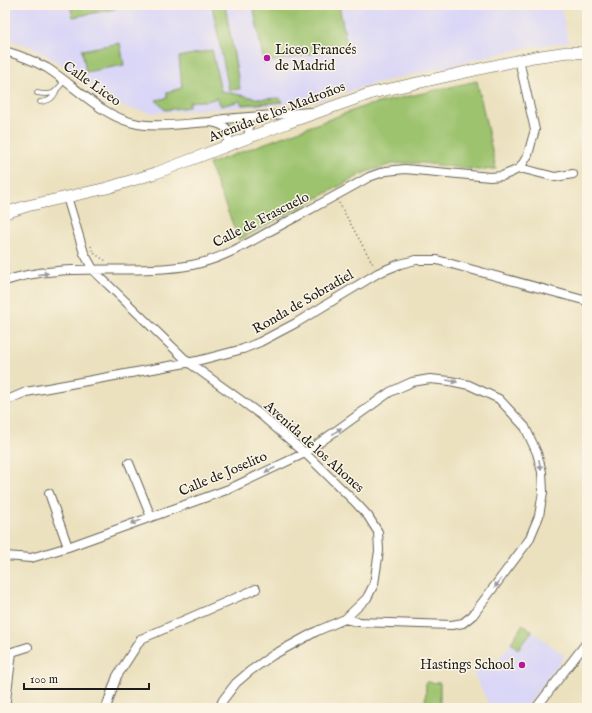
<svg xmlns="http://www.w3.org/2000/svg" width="592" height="713" viewBox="0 0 592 713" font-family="'IM FELL English',serif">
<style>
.built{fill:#d9d6f7}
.green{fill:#9dc36e;stroke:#5c7045}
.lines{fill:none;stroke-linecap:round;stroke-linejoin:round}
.service-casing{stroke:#646155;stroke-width:5.5}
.minor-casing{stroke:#646155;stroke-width:10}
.tertiary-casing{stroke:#646155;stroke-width:12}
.path{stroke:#646155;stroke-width:1.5;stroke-dasharray:1 3;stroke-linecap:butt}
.service{stroke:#fff;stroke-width:4}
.minor{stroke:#fff;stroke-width:8}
.tertiary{stroke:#fff;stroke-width:11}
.oneway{fill:#999}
.poi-dot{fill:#b5179e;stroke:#fcf5e5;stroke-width:1.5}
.labels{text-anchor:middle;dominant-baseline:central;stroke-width:3;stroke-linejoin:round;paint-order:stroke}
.poi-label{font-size:14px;fill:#1c1c1c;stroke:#fcf5e5;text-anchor:start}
.street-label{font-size:14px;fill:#1c1c1c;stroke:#fcf5e5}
</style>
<rect width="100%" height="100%" fill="#fcf5e5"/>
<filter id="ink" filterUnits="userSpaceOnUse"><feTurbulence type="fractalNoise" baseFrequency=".025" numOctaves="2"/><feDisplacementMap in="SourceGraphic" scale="8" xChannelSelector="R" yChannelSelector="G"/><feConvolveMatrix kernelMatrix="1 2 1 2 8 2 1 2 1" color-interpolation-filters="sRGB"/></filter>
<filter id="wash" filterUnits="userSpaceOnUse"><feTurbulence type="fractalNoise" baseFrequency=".012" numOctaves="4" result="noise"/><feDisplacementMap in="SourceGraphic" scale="16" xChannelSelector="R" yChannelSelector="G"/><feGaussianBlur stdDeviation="0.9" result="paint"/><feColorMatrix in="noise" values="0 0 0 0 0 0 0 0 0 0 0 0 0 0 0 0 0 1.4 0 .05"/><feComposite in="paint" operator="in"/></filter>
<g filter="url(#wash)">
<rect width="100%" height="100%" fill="#ebe1bf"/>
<path class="built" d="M5,5H560L569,42L524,48L375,83L313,102L152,113L120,106L66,67L30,46L5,39Z
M523,624L565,656L524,708H491L473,672L500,658Z"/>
<path class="green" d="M70,5H114L115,9L73,17Z
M212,5H225L240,89L229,90Z
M253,5H339L347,47L264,63Z
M120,43L124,65L86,72L82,50Z
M212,50L221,91L260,99L280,98L282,102L242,105L240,101L221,106L217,98L207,101H198L189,102V107L165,110L156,100L167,98V92L182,88L179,57Z
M477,81L496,169L478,170L422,163H406L393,164L366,172L239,240L209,164L365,106Z
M523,624L532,631L518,649L511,643Z
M426,682L440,683V708H425Z"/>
</g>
<g filter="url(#ink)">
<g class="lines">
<defs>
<path id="service" d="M37,93C53,96 55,93 64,81
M40,102C48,101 52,100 56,92"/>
<path id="minor" d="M5,51C19,55 34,61 47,68C77,87 102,117 138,124C161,128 188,123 211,122C219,123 224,125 229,131L227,146
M242,118C249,123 250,129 248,137
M214,121L224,119L310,112
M520,168L555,177L573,174
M67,197L84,253L94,271L188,362L261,415L305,453L356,503L368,516L378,532L379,551L374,584L367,598L345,619L317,631L273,655L250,671L236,683L223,700L219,708
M5,281C63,261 132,276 192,265C220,260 246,244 270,231C303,213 336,196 369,177L386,171L405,169L490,177L502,176L512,172L520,168L528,155L532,140L535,130L519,60
M5,401L26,392L197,361L243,349L260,342L296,323L378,273L400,264L416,260H437L587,301
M129,463L151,517
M49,493L68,547
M5,556L31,558L68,547L229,489L305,453L390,392L412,382L430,379L450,381L469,385L499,399L525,427L537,453L542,472L543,492L539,516L529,540L473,615L463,623L452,625L358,622L345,619
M5,708L12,652L28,647
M106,708L117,676L141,639L256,589
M536,708L587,642"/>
<path id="tertiary" d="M5,213L27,206L107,188L156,173L287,123L372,93L534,57L568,52L587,53"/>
</defs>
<use href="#service" class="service-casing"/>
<use href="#minor" class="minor-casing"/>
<use href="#tertiary" class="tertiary-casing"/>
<path class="path" d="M339,203L374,266
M91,246L95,254L106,261"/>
<use href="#service" class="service"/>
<use href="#minor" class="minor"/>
<use href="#tertiary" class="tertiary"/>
</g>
<defs><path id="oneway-solid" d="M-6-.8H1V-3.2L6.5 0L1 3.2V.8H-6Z"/></defs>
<g class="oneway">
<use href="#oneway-solid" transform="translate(43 274) rotate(-6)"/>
<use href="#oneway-solid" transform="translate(452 381) rotate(10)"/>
<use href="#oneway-solid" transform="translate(337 431) rotate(-36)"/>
<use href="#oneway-solid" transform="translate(540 465) rotate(78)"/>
<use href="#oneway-solid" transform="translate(270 470) rotate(155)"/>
<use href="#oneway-solid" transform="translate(136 522) rotate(160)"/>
<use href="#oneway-solid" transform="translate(498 583) rotate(127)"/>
</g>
</g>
<g class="poi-dot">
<circle cx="267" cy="58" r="4"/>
<circle cx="522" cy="665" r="4"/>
</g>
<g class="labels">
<g class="poi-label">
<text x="275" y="50">Liceo Francés<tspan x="275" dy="16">de Madrid</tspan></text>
<text x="514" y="665" text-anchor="end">Hastings School</text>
</g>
<g class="street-label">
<text transform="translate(92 84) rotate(35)">Calle Liceo</text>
<text transform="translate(277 112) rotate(-21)">Avenida de los Madroños</text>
<text transform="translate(261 220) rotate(-27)">Calle de Frascuelo</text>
<text transform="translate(303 302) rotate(-30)">Ronda de Sobradiel</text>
<text transform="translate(314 447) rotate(42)">Avenida de los Ahones</text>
<text transform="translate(223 474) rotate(-23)">Calle de Joselito</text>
</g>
</g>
<rect width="592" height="713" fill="none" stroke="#fcf5e5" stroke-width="20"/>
<path d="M24 683v6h125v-6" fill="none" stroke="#1c1c1c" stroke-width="2"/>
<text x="30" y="683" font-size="12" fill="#1c1c1c" stroke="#fcf5e5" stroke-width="3" paint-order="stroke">100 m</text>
</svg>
